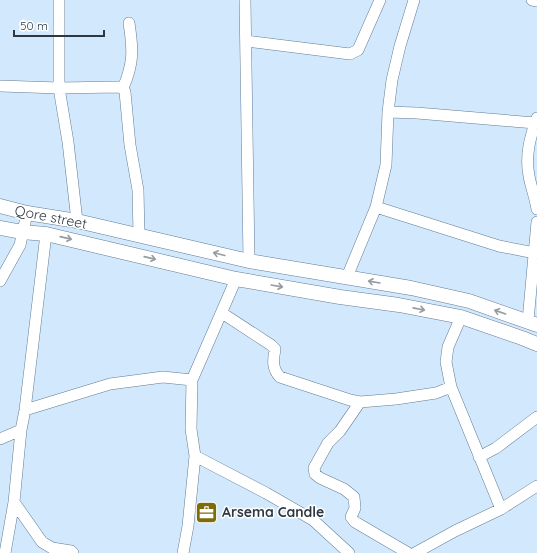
<svg xmlns="http://www.w3.org/2000/svg" width="537" height="553" viewBox="0 0 537 553" font-family="Quicksand,sans-serif">
<style>
.lines{fill:none;stroke-linecap:round;stroke-linejoin:round}
.minor-casing{stroke:#637c94;stroke-width:12}
.tertiary-casing{stroke:#637c94;stroke-width:15}
.minor{stroke:#fff;stroke-width:11}
.tertiary{stroke:#fff;stroke-width:14}
.oneway{stroke:#969ca0}
.labels{text-anchor:middle;dominant-baseline:central;stroke-width:3;stroke-linejoin:round;paint-order:stroke}
.street-label{font-size:14px;fill:#2d3842;stroke:#fff}
.poi-label{font-size:14px;font-weight:bold;fill:#2d3842;stroke:#fff;text-anchor:start}
</style>
<rect width="100%" height="100%" fill="#d2e8fd"/>
<g class="lines">
<defs>
<path id="minor" d="M59,0V88L68,142L77,221
M245,0L249,261
M532,0L537,1
M129,23C133,49 134,63 123,88L125,92L130,145L138,190L139,235
M246,41L350,54L358,50L380,0
M0,86L59,88L118,87L123,88
M388,112L417,113L535,123
M537,118C530,137 525,156 529,176C531,187 535,197 537,209
M376,207L499,246L535,253
M347,277L376,207L386,165L388,112L392,80L400,46L414,0
M0,281L20,245L27,213
M222,313L271,345L275,349C273,360 272,369 280,377L350,400L360,402L396,399L436,393L451,387
M461,317L448,347L446,362L451,387L501,509
M528,321L537,222
M360,402L340,431L328,443L314,468L315,474L320,478L344,489L354,497L355,508L351,517L355,522L408,553
M25,410L110,384L163,377L192,380
M0,439L21,430
M195,456L266,493L313,520L349,553
M479,457L496,448L537,417
M14,502L42,542L52,548L71,551L73,553
M5,553L14,502L21,430L25,410L46,234
M183,553L188,526L195,456L191,429L192,380L236,279
M415,553L455,531L501,509L537,486"/>
<path id="tertiary" d="M0,206L27,213L77,221L249,261L411,288L469,301L537,325
M0,228L22,232L46,234L236,279L340,297L399,305L461,317L522,338L537,344"/>
</defs>
<use href="#minor" class="minor-casing"/>
<use href="#tertiary" class="tertiary-casing"/>
<use href="#minor" class="minor"/>
<use href="#tertiary" class="tertiary"/>
</g>
<defs><path id="oneway-shaft" d="M-6 0H5M1.5-3L5.5 0L1.5 3" fill="none" stroke-width="1.6" stroke-linecap="round" stroke-linejoin="round"/></defs>
<g class="oneway">
<use href="#oneway-shaft" transform="translate(66 238) rotate(13)"/>
<use href="#oneway-shaft" transform="translate(219 254) rotate(-166)"/>
<use href="#oneway-shaft" transform="translate(150 258) rotate(13)"/>
<use href="#oneway-shaft" transform="translate(374 282) rotate(-170)"/>
<use href="#oneway-shaft" transform="translate(277 286) rotate(10)"/>
<use href="#oneway-shaft" transform="translate(419 309) rotate(11)"/>
<use href="#oneway-shaft" transform="translate(500 312) rotate(-161)"/>
</g>
<defs>
<symbol id="office-square" viewBox="-11 -11 22 22"><rect x="-9" y="-9" width="18" height="18" rx="4" fill="#7d6d08" stroke="#fff"/><path d="M-6-3h4V-5.5h4V-3h4V5H-6ZM-1-4.5V-3h2v-1.5ZM-6 0V1H6V0Z" fill="#fff"/></symbol>
</defs>
<g fill-rule="evenodd">
<use href="#office-square" x="194" y="500" width="25" height="25"/>
</g>
<g class="labels">
<g class="street-label">
<text transform="translate(51 217) rotate(11)">Qore street</text>
</g>
<g class="poi-label">
<text x="222" y="512">Arsema Candle</text>
</g>
</g>
<path d="M14 30v6h90v-6" fill="none" stroke="#2d3842" stroke-width="2"/>
<text x="20" y="30" font-size="12" fill="#2d3842" stroke="#ffffff" stroke-width="3" paint-order="stroke">50 m</text>
</svg>
